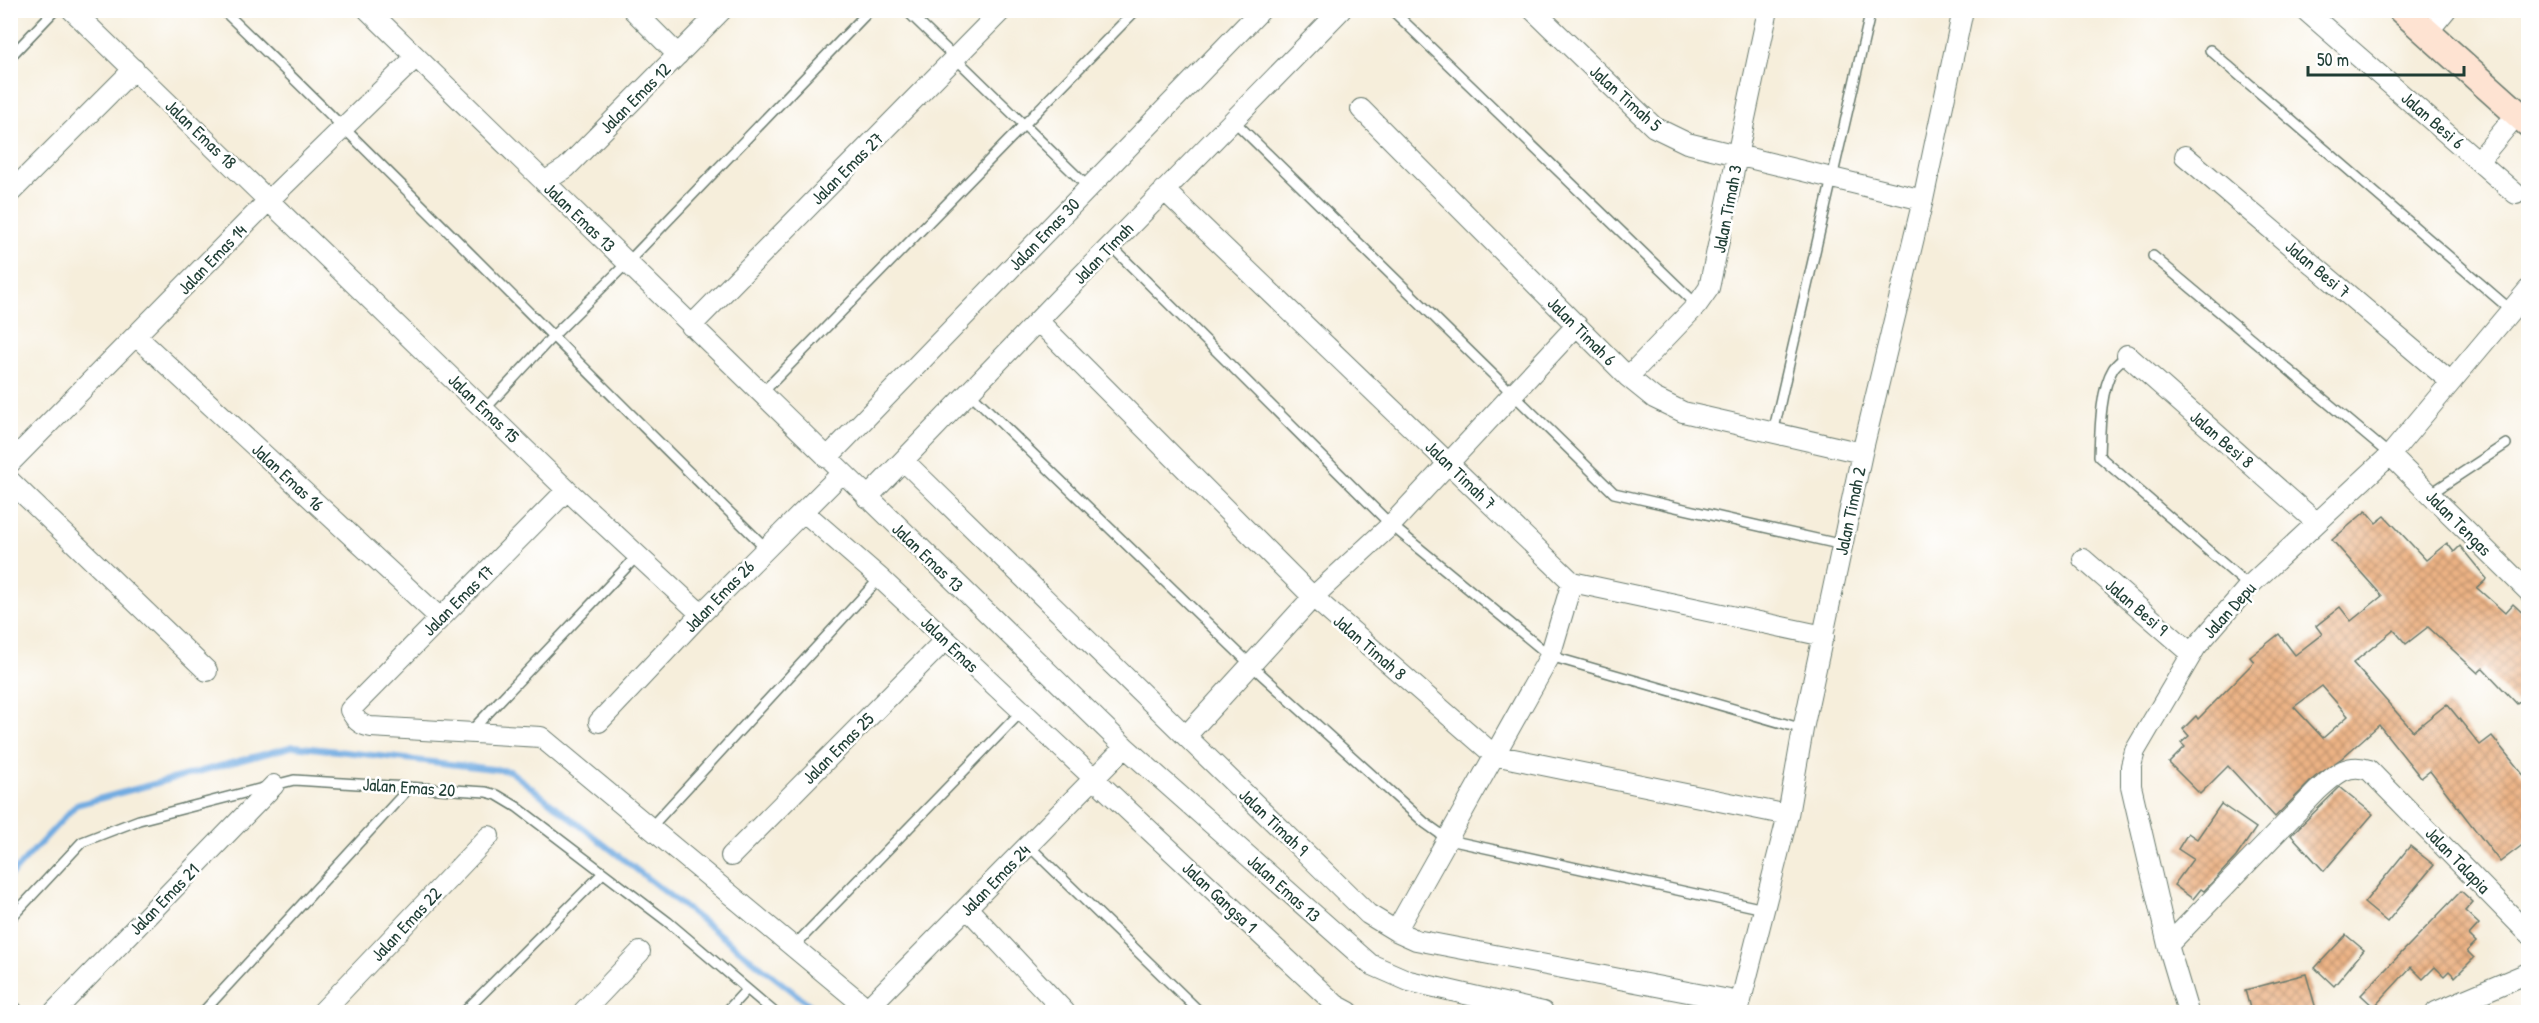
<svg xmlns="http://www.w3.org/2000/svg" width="2539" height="1023" viewBox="0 0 2539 1023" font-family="'Patrick Hand',sans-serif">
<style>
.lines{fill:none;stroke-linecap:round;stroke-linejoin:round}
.stream{stroke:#71abe1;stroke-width:6}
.building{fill:url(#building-cross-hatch);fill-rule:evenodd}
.lane-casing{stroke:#6a7b6e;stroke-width:12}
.street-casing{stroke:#6a7b6e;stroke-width:22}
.secondary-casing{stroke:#6a7b6e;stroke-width:30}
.lane{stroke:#fff;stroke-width:9}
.street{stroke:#fff;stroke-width:20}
.secondary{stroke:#fee3d2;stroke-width:27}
.labels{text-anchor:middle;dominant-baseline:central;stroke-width:5;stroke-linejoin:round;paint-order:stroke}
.street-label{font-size:18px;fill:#1f3d34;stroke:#fff}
</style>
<defs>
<pattern id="building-cross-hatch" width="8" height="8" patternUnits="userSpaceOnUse" patternTransform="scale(1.5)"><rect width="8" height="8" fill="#ecb284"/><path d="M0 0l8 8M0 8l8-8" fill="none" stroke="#bf926d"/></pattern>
</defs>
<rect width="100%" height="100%" fill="#fff"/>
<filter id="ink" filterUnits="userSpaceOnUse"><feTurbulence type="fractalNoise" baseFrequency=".0167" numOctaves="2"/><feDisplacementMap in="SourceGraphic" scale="12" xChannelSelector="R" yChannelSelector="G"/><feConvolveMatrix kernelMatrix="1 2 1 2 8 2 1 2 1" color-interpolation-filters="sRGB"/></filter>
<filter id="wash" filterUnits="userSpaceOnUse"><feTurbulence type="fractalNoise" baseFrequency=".008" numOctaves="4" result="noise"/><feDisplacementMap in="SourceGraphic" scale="24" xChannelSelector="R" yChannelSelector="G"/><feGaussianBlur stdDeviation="1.35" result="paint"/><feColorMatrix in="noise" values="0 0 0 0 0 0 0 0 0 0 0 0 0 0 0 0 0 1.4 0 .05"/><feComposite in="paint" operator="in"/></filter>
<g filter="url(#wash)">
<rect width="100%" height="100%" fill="#f6eedb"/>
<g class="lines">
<path class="stream" d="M10,876L76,805L294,746L510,771L819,1012"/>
</g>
<g id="blocks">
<path class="building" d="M2366,511L2376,523L2385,516L2426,560L2447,543L2454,552L2460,546L2487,579L2477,588L2505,613L2513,604L2529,619V693L2517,704L2483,668L2478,673L2428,627L2406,644L2394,630L2353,663L2413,731L2447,704L2480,745L2492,736L2529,782V840L2500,862L2430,771L2421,778L2379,725L2342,758L2315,777L2275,817L2228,766L2200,794L2169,763L2185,747L2181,743L2189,736L2183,729L2196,716L2198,719L2254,662L2250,657L2279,634L2295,655L2322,634L2316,626L2340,607L2351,621L2382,596L2332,540ZM2322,686L2348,716L2323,738L2294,707Z
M2340,787L2373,814L2324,871L2291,835Z
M2221,804L2256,828L2236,857L2204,891L2201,889L2193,899L2174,885L2193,859L2178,849L2188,833L2197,839Z
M2410,846L2434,865L2387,922L2364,903Z
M2461,891L2473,902L2465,911L2479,924L2469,935L2476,942L2467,951L2474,958L2455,977L2449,971L2444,976L2435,967L2423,979L2411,967L2374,1007L2361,995Z
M2346,935L2364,950L2334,986L2315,968Z
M2306,974L2316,1009L2304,1012H2251L2245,990Z"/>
</g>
</g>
<g filter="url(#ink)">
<use href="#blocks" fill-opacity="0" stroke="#6a7b6e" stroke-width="1.5"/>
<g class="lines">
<defs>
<path id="lane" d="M223,10C407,187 584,370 766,548
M906,10L1089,188
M1392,10L1697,305
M2210,50L2512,311
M10,57L55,10
M1233,120L1614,493L1843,545
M1111,246L1391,525L1550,656L1803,729
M2153,256L2390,455
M2127,355C2122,360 2116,364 2113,369C2100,390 2100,432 2099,456L2249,586
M968,391L1251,665L1425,823L1449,840L1764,909
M761,394L1136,10
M485,409L552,337L627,263L870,10
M1773,433L1871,10
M2430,494L2506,444
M471,731L638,555
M650,828L880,578
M1028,845L1200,1012
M10,919L82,842L139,820L294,780L486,792L497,795L517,807L668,922L774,1012
M794,946L1021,712
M203,1012L410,787
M464,1012L603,873
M726,1012L747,989"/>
<path id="street" d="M72,10L567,490L701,614
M368,10L1125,747L1370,964L1409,981L1543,1012
M633,10L678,55
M1533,10L1654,127L1687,143L1923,200
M2305,10L2516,194
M2427,33L2446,10
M1361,109L1628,377L1654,398L1683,412L1862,453
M2185,156L2451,382
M2479,160L2518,113
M544,182L566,168L722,10
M1164,190L1572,582L1824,636
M10,193L134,69
M1039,322L1313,597L1494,755L1788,815
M691,326L1002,10
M136,336L440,618
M2127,355L2317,523
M1628,377L1697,305L1709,288L1768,10
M2390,455L2528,591
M827,458L1261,10
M904,461L1368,914L1396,931L1416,940L1740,1002
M10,463L269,200L416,57
M10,481L207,671
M567,490L350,710C356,720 359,725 371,727L541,737L868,1009
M867,498L1080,277L1341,10
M804,512L880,578L1336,1005L1349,1012
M2083,559L2192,654
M599,722L701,614L842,473
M1186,736L1313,597L1391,525L1577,325
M731,856L945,640
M967,908L1065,1012
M1396,931L1550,656L1572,582
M2168,945L2317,791C2334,776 2346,762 2369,770L2528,933
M10,1011L13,1012
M54,1012L274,785
M322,1012L489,836
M583,1012L640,952
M864,1012L1125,747
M1738,1012L1788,815L1803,729L1862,453L1923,200L1963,10
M2188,1012L2168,945L2131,786V766L2135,751L2196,647L2249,586L2390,455L2528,290
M2436,1012L2528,973"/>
<path id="secondary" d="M2402,10L2528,123"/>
</defs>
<use href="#lane" class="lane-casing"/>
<use href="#street" class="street-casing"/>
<use href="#secondary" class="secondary-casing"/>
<use href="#lane" class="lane"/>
<use href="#street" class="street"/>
<use href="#secondary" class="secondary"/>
</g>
</g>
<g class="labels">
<g class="street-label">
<text transform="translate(635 98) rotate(-45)">Jalan Emas 12</text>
<text transform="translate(1626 98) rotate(42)">Jalan Timah 5</text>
<text transform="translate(2433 120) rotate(41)">Jalan Besi 6</text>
<text transform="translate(201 134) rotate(44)">Jalan Emas 18</text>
<text transform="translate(847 168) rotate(-45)">Jalan Emas 27</text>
<text transform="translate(1727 209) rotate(-79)">Jalan Timah 3</text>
<text transform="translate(580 217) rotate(44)">Jalan Emas 13</text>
<text transform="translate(1044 234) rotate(-46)">Jalan Emas 30</text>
<text transform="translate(1103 253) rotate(-46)">Jalan Timah</text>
<text transform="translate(212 259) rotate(-46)">Jalan Emas 14</text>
<text transform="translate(2318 269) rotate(40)">Jalan Besi 7</text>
<text transform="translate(1582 331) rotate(45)">Jalan Timah 6</text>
<text transform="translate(484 408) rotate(44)">Jalan Emas 15</text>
<text transform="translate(2222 439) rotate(41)">Jalan Besi 8</text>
<text transform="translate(1461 475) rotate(44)">Jalan Timah 7</text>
<text transform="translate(288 477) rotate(43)">Jalan Emas 16</text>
<text transform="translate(1850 511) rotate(-78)">Jalan Timah 2</text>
<text transform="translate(2459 523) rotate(45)">Jalan Tengas</text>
<text transform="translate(928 557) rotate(44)">Jalan Emas 13</text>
<text transform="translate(719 596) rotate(-46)">Jalan Emas 26</text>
<text transform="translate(458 600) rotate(-45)">Jalan Emas 17</text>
<text transform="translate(2137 607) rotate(41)">Jalan Besi 9</text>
<text transform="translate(2229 610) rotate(-48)">Jalan Depu</text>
<text transform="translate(950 644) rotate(44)">Jalan Emas</text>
<text transform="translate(1370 647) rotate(41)">Jalan Timah 8</text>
<text transform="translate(838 748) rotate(-45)">Jalan Emas 25</text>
<text transform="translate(409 787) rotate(4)">Jalan Emas 20</text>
<text transform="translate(1274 822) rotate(44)">Jalan Timah 9</text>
<text transform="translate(2458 860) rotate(46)">Jalan Talapia</text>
<text transform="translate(995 880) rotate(-46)">Jalan Emas 24</text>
<text transform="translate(1284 888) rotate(42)">Jalan Emas 13</text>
<text transform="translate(1220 897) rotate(43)">Jalan Gangsa 1</text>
<text transform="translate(164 899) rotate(-46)">Jalan Emas 21</text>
<text transform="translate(406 924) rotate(-47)">Jalan Emas 22</text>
</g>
</g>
<rect width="2539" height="1023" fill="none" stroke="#fff" stroke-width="36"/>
<path d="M2308 66v9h156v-9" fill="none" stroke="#1f3d34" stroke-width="3"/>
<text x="2317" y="66" font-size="18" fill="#1f3d34" stroke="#ffffff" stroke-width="4.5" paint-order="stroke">50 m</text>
</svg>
